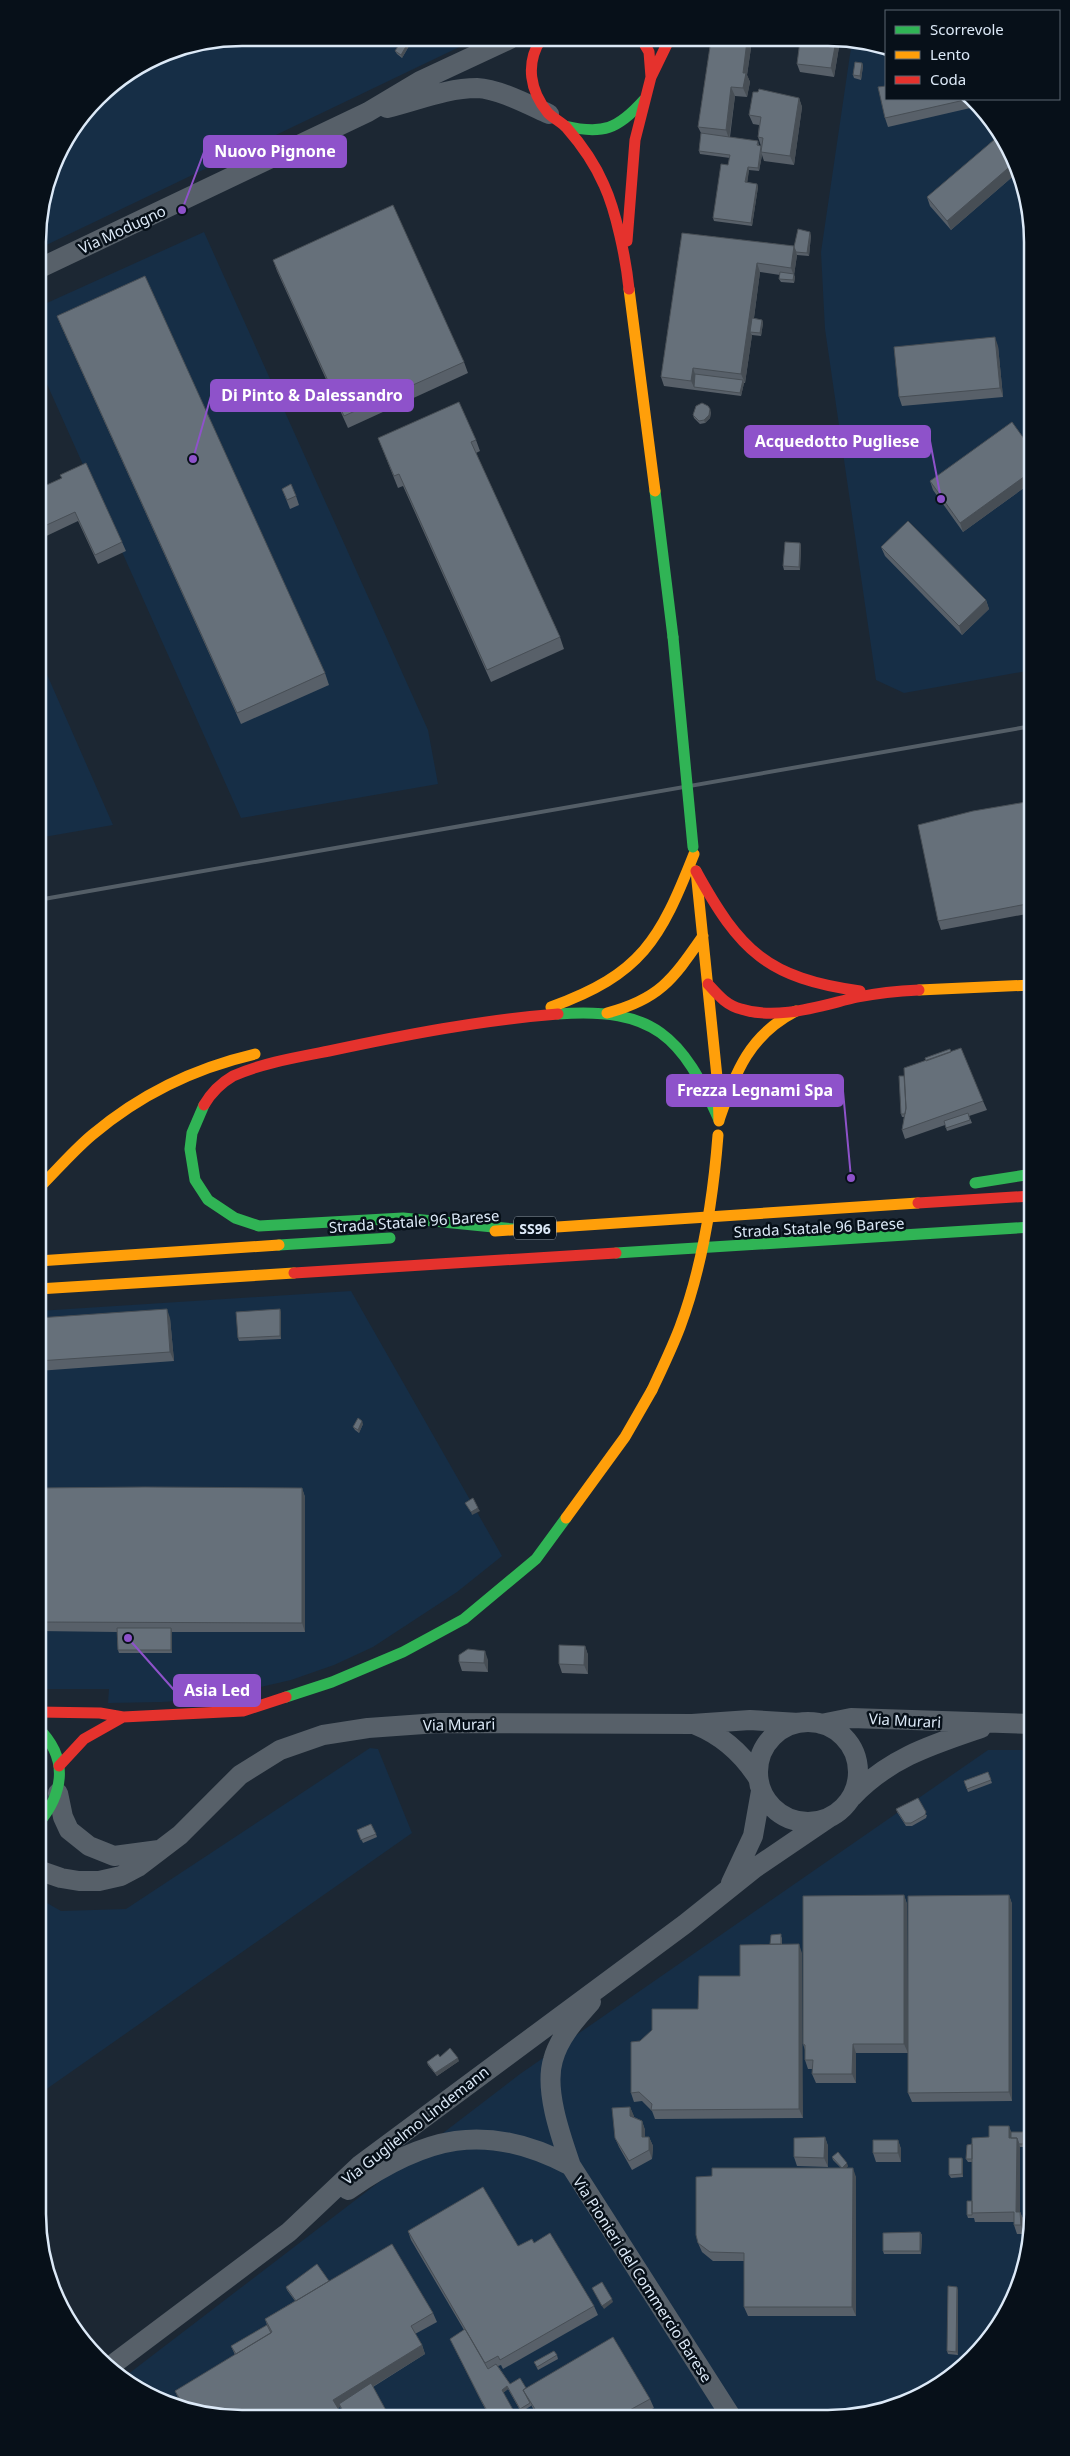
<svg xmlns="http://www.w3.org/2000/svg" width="1070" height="2456" viewBox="0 0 1070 2456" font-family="'Noto Sans',sans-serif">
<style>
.built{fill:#162e46}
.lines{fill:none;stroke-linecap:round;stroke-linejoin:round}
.street{stroke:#576069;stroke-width:20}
.fast{stroke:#30b455;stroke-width:11}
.slow{stroke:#ff9f0a;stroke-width:11}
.jam{stroke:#e5322d;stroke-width:11}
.rail{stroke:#545e67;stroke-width:4}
.fast-bridge{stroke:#30b455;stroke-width:11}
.slow-bridge{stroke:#ff9f0a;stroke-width:11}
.wall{fill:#586069}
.shaded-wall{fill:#474e55}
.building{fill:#66707a;stroke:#474e55}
.labels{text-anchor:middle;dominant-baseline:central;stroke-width:5;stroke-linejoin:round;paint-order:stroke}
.shield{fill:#071019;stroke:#9ca8b4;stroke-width:1}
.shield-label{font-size:14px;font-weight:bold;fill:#dce9f7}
.street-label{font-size:15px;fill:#dce9f7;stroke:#071019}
.rim{fill:none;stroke:#dce9f7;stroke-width:2.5}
.leader{fill:none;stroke:#8e52ca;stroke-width:2}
.callout-dot{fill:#8e52ca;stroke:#071019;stroke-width:2}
.callout{fill:#8e52ca;stroke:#8e52ca;stroke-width:2}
.callout-label{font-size:16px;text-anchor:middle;font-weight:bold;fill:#fff}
</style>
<rect width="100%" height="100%" fill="#1c2733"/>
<path class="built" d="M242,38L476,39L38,249V228L59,151L107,88L164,53Z
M852,41H868L886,48V99H972L998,129L1025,189L1032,242V670L904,693L876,680L825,329L821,252Z
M204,232L428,730L438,784L241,818L38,364V307Z
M38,654L113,825L38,838Z
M351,1291L502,1556L457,1592L373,1647L334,1665L291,1680L208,1699L162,1702L108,1703L109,1689H38V1311Z
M370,1748L378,1749L412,1833L38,2095V1898L61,1911L126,1909Z
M988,1750H1032V2227L1017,2292L990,2339L941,2384L881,2411L828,2418L202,2415L152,2398L123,2378L520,2074Z"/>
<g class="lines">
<path class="street" d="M387,108C416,101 447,88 477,88C499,89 529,105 549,114
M38,269L368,112L420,81L510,39
M758 1772a50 50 0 1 1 100 0a50 50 0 1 1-100 0Z
M821,1724L851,1718L1032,1724
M696,1725C723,1736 742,1753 758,1778
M58,1793L63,1817L69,1830L89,1846L114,1856L159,1850
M852,1797C889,1758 931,1745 981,1728
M38,1870L61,1878L79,1881H99L121,1876L138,1867L180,1835L240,1775L280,1750L323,1735L368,1728L438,1723L692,1724L750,1720L799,1723
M731,1883L753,1836L761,1791
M591,2002C576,2019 559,2037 553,2060C544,2090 561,2137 571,2166L732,2418
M348,2190C424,2137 485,2120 571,2166
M108,2368L289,2232L360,2165L685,1924L755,1868L830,1817"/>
<path class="fast" d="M565,126C603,135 618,129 644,100
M655,491L673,637
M558,1014C654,1007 682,1036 719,1120
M204,1105L192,1133L190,1149L195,1180L208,1200L235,1218L259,1226L403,1218L514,1229
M975,1183L1032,1174
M279,1245L390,1238
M616,1253L1032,1227
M286,1697L332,1682L403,1652L464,1619L536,1559L566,1518
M38,1728C69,1758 64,1793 38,1824"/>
<path class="slow" d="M629,289L655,491
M696,871L718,1087L719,1121
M919,990L1032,985
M551,1007C642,974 660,940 694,854
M607,1013C660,999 673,979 703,936
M719,1120C736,1072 748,1036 796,1011
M38,1189C56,1171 73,1151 92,1135C139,1095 195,1068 255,1054
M495,1231L918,1203
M38,1261L279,1245
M38,1289L294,1273
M566,1518L625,1437L652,1390"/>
<path class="jam" d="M541,39C525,64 530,91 548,113C553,118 561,122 566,127C581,144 595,164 604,185C616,211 626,259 629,289
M651,77L669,40
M627,241L635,140L651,77L649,52L642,40
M696,871C740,951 767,978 860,991
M708,984C718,995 726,1005 741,1009C778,1021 822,1005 858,997C878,993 898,991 919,990
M204,1105C211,1093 221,1083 233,1076C262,1063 298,1057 329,1051C404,1035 481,1020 558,1014
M918,1203L1032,1196
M294,1273L616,1253
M38,1712L100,1713L123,1717L243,1711L286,1697
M59,1766L84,1739L123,1717"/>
<path class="rail" d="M38,900L1032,726"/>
<path class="fast-bridge" d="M673,637L693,847"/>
<path class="slow-bridge" d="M652,1390C662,1369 672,1348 680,1327C703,1265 713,1200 718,1135"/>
</g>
<path class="wall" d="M711,40L752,41L747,75L750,82L747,97L735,96L730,137L758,141L759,146H761L758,137L759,125L753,124L749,115L799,98L802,107L794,165L764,161L762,155L759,171L749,170L747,182L757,184L758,187L752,226L714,221L713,218L728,165L730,158L700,154L699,151L701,133L698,127Z
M800,41H840L834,77L800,72L797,64Z
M408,43L409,46L402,58L397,54L395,51Z
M862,63L863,66L861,80L854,78L853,75Z
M886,99H972L979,106L888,127L885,118Z
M1001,134L1018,172L951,230L930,206L927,197Z
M682,233L794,246L811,235L809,256L797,255L794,275L795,277L794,283L781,282L779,279L780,275L760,272L754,318L762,320L763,323L761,336L752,335L745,383H744L741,396L664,386L661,377Z
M1032,253V286L1028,284L1024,275Z
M273,260L464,362L468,373L348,428L277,271Z
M57,316L325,673L329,685L241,724L62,328Z
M998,346L1003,397L902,406L899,397Z
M711,412L710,418L705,423L700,424L694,418L693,415Z
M378,438L476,440L480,451L476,453L560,637L564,649L491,682L403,486L398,488Z
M1032,450V482L963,532L933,490L930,481Z
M38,489L122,542L126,551L98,564L78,521L38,540Z
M282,489L296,496L299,505L290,509Z
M800,543L801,546L800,570H784L783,566Z
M881,547L986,600L989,609L962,635L885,556Z
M1032,570V585L1029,576Z
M1032,801V913L941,930L938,921Z
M951,1052L983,1101L987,1110L969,1116L972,1123L947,1131L945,1125L905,1139L902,1130L904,1117H902L901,1114L904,1076Z
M281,1312V1339L239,1341L238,1338Z
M38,1318H170L174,1361L38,1371Z
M363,1424L359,1433L355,1430L353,1427Z
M38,1488H302L305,1497V1632H172V1653H119L118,1650L117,1632L38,1631Z
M585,1646L588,1655V1674L562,1673L559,1664Z
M488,1660V1672L462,1671L459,1662Z
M988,1772L992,1783L968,1792L964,1781Z
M896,1809L927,1815L926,1818L912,1826H906L897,1812Z
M357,1830L376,1834L377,1837L363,1843Z
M904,1895L907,1904L908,2053H856V2083H816L812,2074L813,2069H808L805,2060V2050L803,2044Z
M1009,1895L1012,1904V2101L912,2102L908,2093Z
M782,1937V1944L803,2118L655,2119L652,2111L642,2101L634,2102L631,2093L640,2041L698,2009L740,1976L770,1944Z
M1032,1957V2003H1025L1024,2000Z
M440,2057L459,2061L437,2076L428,2065L427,2062Z
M630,2107L634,2117L642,2121L645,2130V2137H649L653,2146L652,2159L632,2170L619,2147L615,2138Z
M1009,2126L1011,2132H1023L1024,2135V2147H1020V2212L1024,2221V2234H1017L1014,2225V2222H975L974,2218H968L967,2215L972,2201V2162H968L966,2159L972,2144L989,2137Z
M825,2137L828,2146V2167L797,2166L794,2157Z
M898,2140L901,2149V2162H876L873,2153Z
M832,2157L848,2166L846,2168L856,2177V2316H748L744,2307V2261H713L702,2252L698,2243L841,2168L833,2160Z
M962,2158L963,2161V2177L951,2178L949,2175Z
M408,2231L518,2246L534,2243L594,2306L598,2315L503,2369L501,2365L498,2366L510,2384L526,2388L650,2399L654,2408L636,2417H538L531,2405V2406L521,2412L508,2389L503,2393L517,2417L489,2416L482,2403L450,2339L464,2330L411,2240Z
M920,2232L922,2235L921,2254H884L883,2251Z
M329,2281L433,2313L437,2322L415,2334L422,2345L425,2354L373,2387L389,2416H345L340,2407L338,2408L202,2415L184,2408L179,2400L175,2391L235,2355L231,2346L267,2325L265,2319L295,2301L287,2290L286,2287Z
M958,2290V2355L948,2354L947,2351Z
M557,2355L558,2359L538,2370L534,2362Z"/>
<path class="shaded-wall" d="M747,41H752L747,75L750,82L747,97L743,88V73Z
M836,41H840L834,77L831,68Z
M408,43L409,46L402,58L401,55Z
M862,63L863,66L861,80L860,76Z
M731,87L735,96L729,139L726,130Z
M799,98L802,107L794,165L790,156Z
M761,152L762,155L759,171L758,168Z
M1014,163L1018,172L951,230L947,221Z
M748,167L749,170L747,185L745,182Z
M757,184L758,187L752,226L751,223Z
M810,232L811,235L809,256L807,253Z
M794,246L797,255L794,275L795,277L794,283L793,280L794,276L791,268Z
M757,263L760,272L752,332H750L752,335L745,383L741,374Z
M762,320L763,323L761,336L760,333Z
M995,337L998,346L1003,397L1000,388Z
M693,368L696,377L694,387L691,381Z
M743,380L744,383L741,396L740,393Z
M710,409L711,412L710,418L705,423L704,420Z
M1032,471V482L963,532L960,523Z
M800,543L801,546L800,570L799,567Z
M986,600L989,609L962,635L959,626Z
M167,1309L170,1318L174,1361L170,1352Z
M280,1309L281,1312V1339L280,1336Z
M362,1421L363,1424L359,1433L358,1430Z
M302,1488L305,1497V1632L302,1623Z
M478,1508L480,1511L472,1515L471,1512Z
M171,1628L172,1632V1653L171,1650Z
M585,1646L588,1655V1674L584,1665Z
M485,1651L488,1660V1672L484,1663Z
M904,1895L907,1904L908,2053L904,2044Z
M1009,1895L1012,1904V2101L1009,2092Z
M799,1944L802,1953L803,2118L799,2109Z
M853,2044L856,2053V2083L852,2074Z
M458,2058L459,2061L437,2076L435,2073Z
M630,2107L634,2116L633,2125L630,2116Z
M642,2121L645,2130V2146L642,2137Z
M1009,2126L1012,2135V2144L1009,2138Z
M1023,2132L1024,2135V2147L1023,2144Z
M649,2137L653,2146L652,2159L649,2150Z
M825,2137L828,2146V2167L824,2158Z
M1017,2138L1020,2147V2221L1016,2212Z
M898,2140L901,2149V2162L898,2153Z
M962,2158L963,2161V2177L962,2174Z
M847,2163L848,2166L843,2171L842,2168Z
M853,2168L856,2177V2316L852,2307Z
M1020,2212L1024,2221V2234L1021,2225Z
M920,2232L922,2235L921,2254L920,2251Z
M957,2287L958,2290V2355L956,2352Z
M612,2299L613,2302L604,2309L602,2306Z
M422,2345L425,2354L340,2407L339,2404L340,2407L336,2409L333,2400Z
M507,2386L508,2389L503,2393L502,2390Z
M628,2411L630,2417H618Z"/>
<path class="building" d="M402,40L408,43L401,55L395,51Z
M711,40L747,41L743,73H746L743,88L731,87L726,130L698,127Z
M800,41H836L831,68L797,64Z
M855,62L862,63L860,76L853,75Z
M886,86V99H969L885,118L878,87Z
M759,89L799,98L790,156L761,152L763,138L758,137L761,117L749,115L753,92H758Z
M701,133L758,141L757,145L761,146L758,168L748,167L745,182L757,184L751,223L713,218L721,164L728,165L730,155L699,151Z
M1001,134L1014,163L947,221L927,197Z
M393,205L464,362L344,416L273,260Z
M798,229L810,232L807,253L796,252L794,247Z
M682,233L794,246L791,268L757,263L741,374L693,368L691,381L661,377Z
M1032,253V278L1024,275Z
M780,272L794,274L793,280L779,279Z
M145,276L325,673L237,713L57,316Z
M752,318L762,320L760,333L750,332Z
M995,337L1000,388L899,397L894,347Z
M695,374L743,380L740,393L694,387Z
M459,402L476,440L471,442L560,637L487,670L399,474L394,476L378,438Z
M702,403L708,406L710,409L709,415L704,420L699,421L693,415L696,406Z
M1012,422L1032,450V471L960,523L930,481Z
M86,463L122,542L95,555L75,512L38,529V489L62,478L60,475Z
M291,484L296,496L287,500L282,489Z
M908,521L986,600L959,626L881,547Z
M785,542L800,543L799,567L783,566Z
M1032,570V578L1029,576Z
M1032,801V903L938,921L918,825L973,811Z
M961,1048L983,1101L902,1130L906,1108L904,1068Z
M950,1049L951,1052L926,1061L925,1058Z
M899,1076H904L906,1108L905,1114H901Z
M968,1113L970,1120L946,1128L944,1121Z
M167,1309L170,1352L38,1361V1318Z
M280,1309V1336L238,1338L236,1312Z
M358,1418L362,1421L358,1430L353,1427Z
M145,1487L302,1488V1623L38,1622V1488Z
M473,1498L478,1508L471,1512L465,1503Z
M117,1628H171V1650H118Z
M559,1645L585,1646L584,1665L559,1664Z
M468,1649L485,1651L484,1663L459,1662V1655Z
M988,1772L991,1780L967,1789L964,1781Z
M918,1798L926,1812L925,1815L911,1823H905L896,1809Z
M371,1824L376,1834L361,1840L357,1830Z
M904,1895V2044H853L852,2074H812L813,2060H805V2045L803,2044V1896Z
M1009,1895V2092L908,2093V1896Z
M781,1934V1944H770L771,1935Z
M799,1944V2109L651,2110L652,2104L639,2092L631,2093V2042L640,2041L652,2030V2009H698L699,1976H740V1945Z
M1032,1957V2000H1024V1958Z
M450,2048L458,2058L435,2073L427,2062L438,2054L440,2057Z
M630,2107V2116L642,2121V2137H649V2150L629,2161L615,2138L612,2108Z
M989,2126H1009V2138H1017L1016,2212H1020L1021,2225H1014V2212L972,2213V2138L989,2137Z
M1011,2132H1023V2144H1019L1017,2138H1011Z
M825,2137L824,2158L794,2157V2138Z
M873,2140H898V2153H873Z
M972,2144V2159H966L967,2145Z
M838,2152L847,2163L842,2168L832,2157Z
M949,2158H962V2174L949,2175Z
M712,2168H853L852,2307H744V2253L710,2252L698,2243L696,2235V2177L712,2176Z
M483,2187L518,2246L532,2239L534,2243L550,2233L594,2306L500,2360L498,2356L485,2363L408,2231Z
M967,2201H972V2215H967Z
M920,2232V2251H883V2233Z
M392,2244L433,2313L411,2326L422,2345L333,2400L342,2415H202L186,2409L175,2391L272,2332L265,2319Z
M317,2264L329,2281L296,2301L286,2287Z
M602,2282L612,2299L602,2306L592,2288Z
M948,2286L957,2287L956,2352L947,2351Z
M267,2325L271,2333L236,2354L231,2346Z
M465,2329L488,2369L496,2364L510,2384L520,2378L526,2388L523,2390L530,2403L520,2409L507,2386L502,2390L517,2417L490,2416L481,2400L450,2339Z
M613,2337L650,2399L628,2411L618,2417H540L523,2390Z
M554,2351L557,2355L537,2367L534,2362Z
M371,2383L389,2416H346L339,2404Z
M629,2414L631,2417H623Z"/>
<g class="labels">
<rect class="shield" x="514" y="1216.5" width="42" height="23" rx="4"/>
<g class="shield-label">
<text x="535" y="1228">SS96</text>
</g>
<g class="street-label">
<text transform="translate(122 229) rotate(-25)">Via Modugno</text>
<text transform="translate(414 1221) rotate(-4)">Strada Statale 96 Barese</text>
<text transform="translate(819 1227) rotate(-3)">Strada Statale 96 Barese</text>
<text transform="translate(905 1720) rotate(3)">Via Murari</text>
<text transform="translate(459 1724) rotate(-1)">Via Murari</text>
<text transform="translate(415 2125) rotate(-38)">Via Guglielmo Lindemann</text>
<text transform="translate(643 2279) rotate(57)">Via Pionieri del Commercio Barese</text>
</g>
</g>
<path d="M0 0H1070V2456H0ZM242 46H828A196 196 0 0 1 1024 242V2214A196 196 0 0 1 828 2410H242A196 196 0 0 1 46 2214V242A196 196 0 0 1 242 46Z" fill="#071019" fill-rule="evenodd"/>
<path class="rim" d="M242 46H828A196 196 0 0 1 1024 242V2214A196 196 0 0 1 828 2410H242A196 196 0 0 1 46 2214V242A196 196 0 0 1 242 46Z"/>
<path class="leader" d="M182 210L204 152M193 459L211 396M941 499L930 441M851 1178L843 1091M128 1638L174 1690"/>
<g class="callout-dot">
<circle cx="182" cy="210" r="5"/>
<circle cx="193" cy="459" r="5"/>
<circle cx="941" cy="499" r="5"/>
<circle cx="851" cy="1178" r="5"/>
<circle cx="128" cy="1638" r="5"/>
</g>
<g class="callout">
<rect x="204" y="136" width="142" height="31" rx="5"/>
<rect x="211" y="380" width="202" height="31" rx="5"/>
<rect x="745" y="426" width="185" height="31" rx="5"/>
<rect x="667" y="1075" width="176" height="31" rx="5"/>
<rect x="174" y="1675" width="86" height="31" rx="5"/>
</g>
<g class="callout-label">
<text x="275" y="157">Nuovo Pignone</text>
<text x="312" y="401">Di Pinto &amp; Dalessandro</text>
<text x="837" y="447">Acquedotto Pugliese</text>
<text x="755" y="1096">Frezza Legnami Spa</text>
<text x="217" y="1696">Asia Led</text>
</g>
<rect x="885" y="10" width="175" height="90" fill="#071019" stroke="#5c6772"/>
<rect x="895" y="26" width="25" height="8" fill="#30b455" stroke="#5c6772"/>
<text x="930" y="35" font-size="15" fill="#dce9f7">Scorrevole</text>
<rect x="895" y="51" width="25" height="8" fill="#ff9f0a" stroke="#5c6772"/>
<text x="930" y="60" font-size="15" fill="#dce9f7">Lento</text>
<rect x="895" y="76" width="25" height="8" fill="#e5322d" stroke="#5c6772"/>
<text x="930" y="85" font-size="15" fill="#dce9f7">Coda</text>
</svg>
